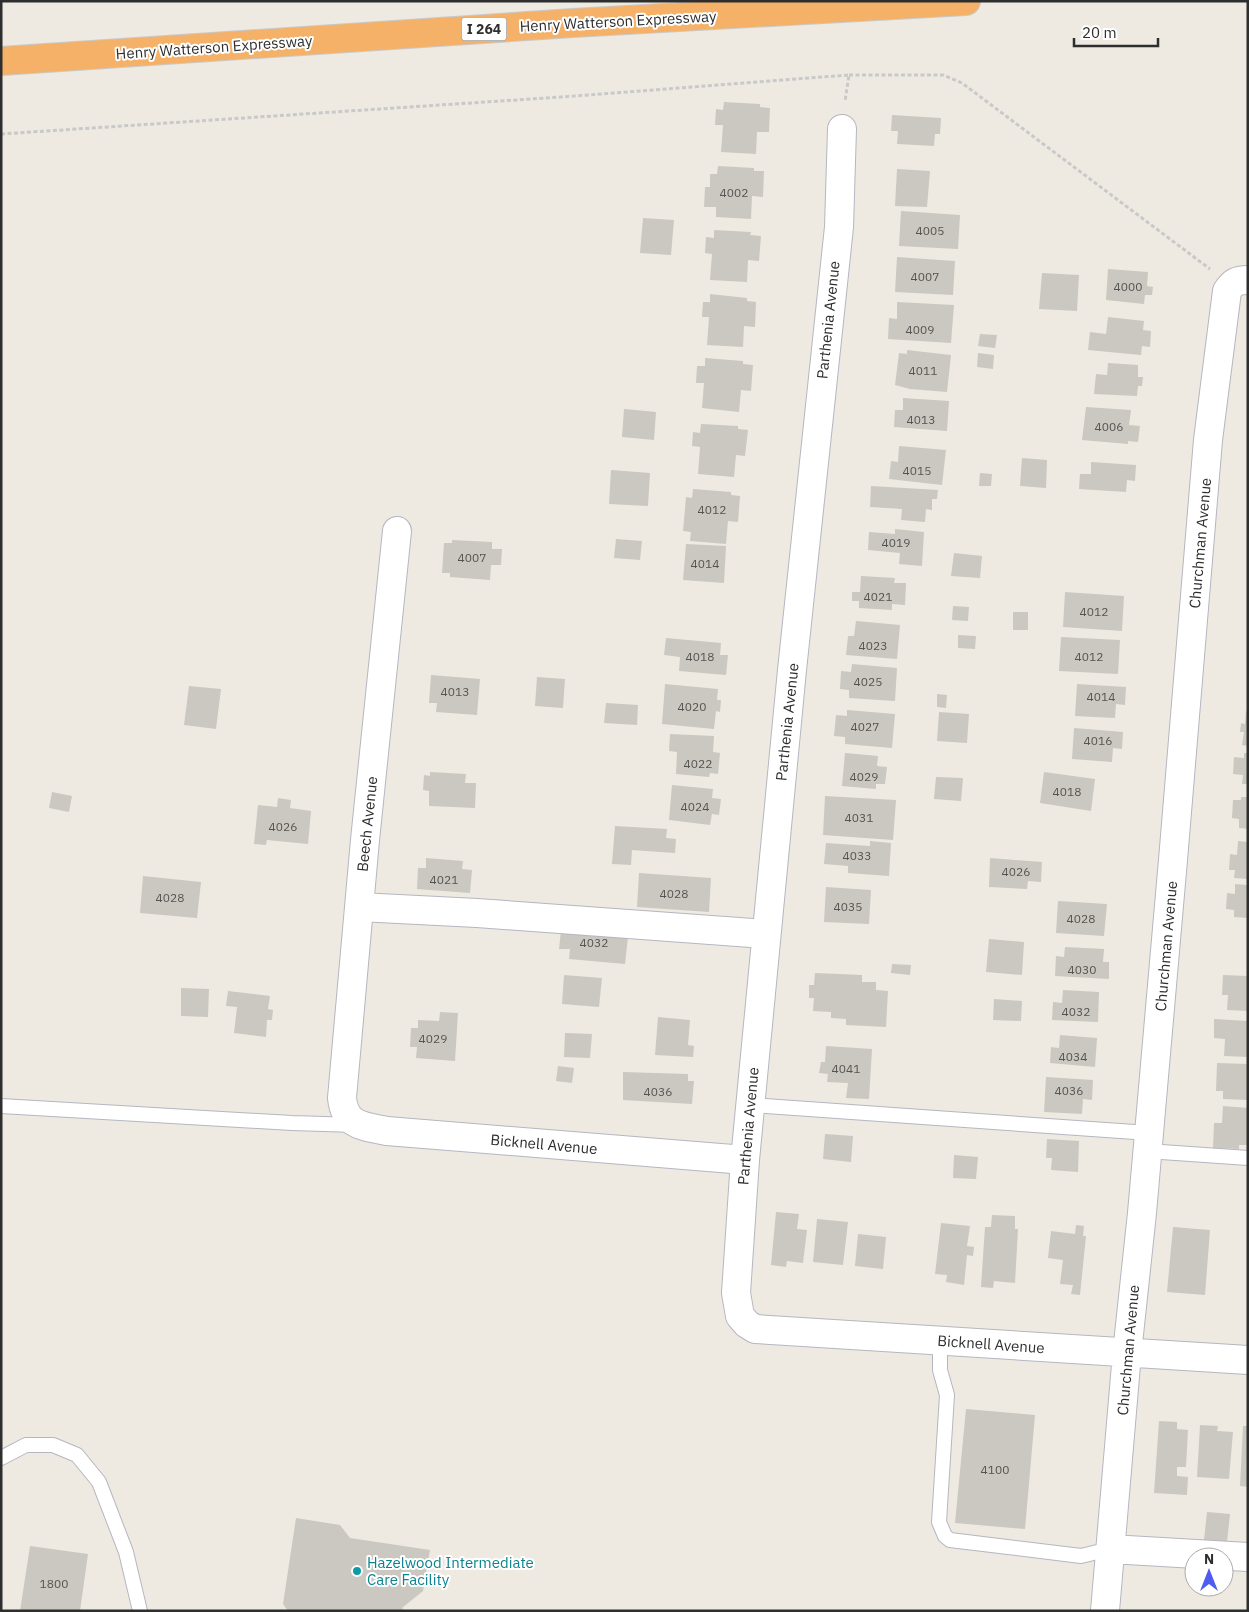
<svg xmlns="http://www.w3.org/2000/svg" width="1249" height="1612" viewBox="0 0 1249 1612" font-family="'IBM Plex Sans',sans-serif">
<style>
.building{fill:#cac8c0}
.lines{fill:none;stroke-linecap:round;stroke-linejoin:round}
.service-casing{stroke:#b5b6c0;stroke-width:16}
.minor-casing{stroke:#b5b6c0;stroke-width:30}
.motorway-casing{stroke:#c9c9c9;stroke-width:30}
.path{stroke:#c9c9c9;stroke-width:3;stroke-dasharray:4 2.5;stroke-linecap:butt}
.service{stroke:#fff;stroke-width:14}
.minor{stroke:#fff;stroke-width:28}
.motorway{stroke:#f4b167;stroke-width:28}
.culture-dot{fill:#0f9aa8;stroke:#fff;stroke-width:2}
.labels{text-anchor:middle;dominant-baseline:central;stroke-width:4;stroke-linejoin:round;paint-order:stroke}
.number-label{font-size:12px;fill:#555452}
.shield{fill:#fff;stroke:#6d6d6d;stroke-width:1}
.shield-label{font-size:14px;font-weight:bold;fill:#2e2e2e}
.street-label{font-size:15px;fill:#2e2e2e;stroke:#fff}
.culture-label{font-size:15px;fill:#0d838f;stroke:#fff;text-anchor:start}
</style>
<rect width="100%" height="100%" fill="#eeeae2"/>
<path class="building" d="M724,102L760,104V107L770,108L769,132H757L756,154L721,152L723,125H715L716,109L723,110Z
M892,115L941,118L940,134H935L934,146L897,144L898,131H891Z
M718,166L754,168V171H764L763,197L752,196L751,219L716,217V207H704L705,187H710V174H717Z
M897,169L930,171L927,207L895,206Z
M901,211L960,215L958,249L899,246Z
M643,218L674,220L671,255L640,253Z
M714,230L751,232L750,235L761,236L759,261L748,260L747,282L710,280L712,254L705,253L706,237L714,238Z
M897,257L955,261L953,295L895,292Z
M1108,269L1148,272L1147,286L1153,287L1152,295H1145L1144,304L1106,300Z
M1042,273L1079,275L1077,311L1039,309Z
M710,294L747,298V301L756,302L755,327L744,326L743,347L707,345L709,317H702L703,302H710Z
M897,302L954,305L951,343L888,339L889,318L897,319Z
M1108,317L1144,321L1143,330L1151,331L1150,347L1142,346L1141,355L1088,350L1090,332L1106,334Z
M980,334L997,335L995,348L978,346Z
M907,350L951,355L947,392L910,389L895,385L899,353L907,354Z
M978,353L994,355L993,369L977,367Z
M705,358L743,361V364L753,365L751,391L741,390L739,412L702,408L704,383H696L697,366H705Z
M1108,363L1138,365V377H1143L1142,386H1138L1137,396L1094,394L1096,374L1107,375Z
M903,398L949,401L947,431L894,427L895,410H903Z
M1086,407L1131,410L1129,425L1140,426L1138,442L1128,441V444L1082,440Z
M624,409L656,412L654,440L622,437Z
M701,424L738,426V429L748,430L745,456L736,455L734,477L698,474L700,447L692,446L693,432L700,433Z
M899,446L946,450L942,485L889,479L891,461L898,462Z
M1022,458L1047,460L1046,488L1020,486Z
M1091,462L1136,465L1135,481L1127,480L1126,492L1079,489L1080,474H1091Z
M611,470L650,473L648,506L609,504Z
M980,473L992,474L991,486H979Z
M871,486L938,490L937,499H932V510L926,509L925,522L901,520L902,509L870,507Z
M693,489L731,492V495L740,496L738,522L728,521L726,544L690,541L691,532L683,531L686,497L692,498Z
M895,529L924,532L922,566L899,564L900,553L868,550L869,532L895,534Z
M616,539L642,541L640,560L614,558Z
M452,540L492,542V549H502L501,565H491L490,580L450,577V573H442L444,543H452Z
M686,544L726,546L724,583L683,580Z
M954,553L982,556L980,578L951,576Z
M861,576L895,578L894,583H906L905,605L892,604V610L859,608V601H852V592H860Z
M1065,592L1124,596L1122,631L1063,627Z
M953,606L969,607L968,621L952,620Z
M1013,612H1028V630H1013Z
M856,621L900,625L897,659L846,655L848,636H854Z
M958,635L976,636L975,649L958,648Z
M1061,637L1120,640L1118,674L1059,671Z
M666,638L721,643L720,655H728L726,675L679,671L680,657L664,655Z
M852,664L897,668L895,701L849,698V690L840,689L841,671L851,672Z
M431,675L480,679L477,715L436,712L437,703H429Z
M537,677L565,679L563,708L535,706Z
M665,684L718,689L717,700H721L720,712L716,711L714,729L662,724Z
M1077,684L1126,687L1125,705L1116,704L1115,718L1075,716Z
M189,686L221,689L216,729L184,725Z
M937,694L947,695L946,708L937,707Z
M606,703L638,705L637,725L604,723Z
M847,710L895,714L892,748L845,744V737L834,736L836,715L847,716Z
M1246,711L1248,712V746L1242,745L1244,732H1240L1241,723L1245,724Z
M939,712L969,714L967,743L937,741Z
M1074,728L1123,732L1122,749L1113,748L1112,762L1072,759Z
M670,734L714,736L713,752L720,753L718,774L710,773L709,777L676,774L677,752L669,751Z
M845,753L878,756L877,766L887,767L885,784H876V789L842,786Z
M1244,753H1248V784H1242L1243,775L1233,774L1234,757L1244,758Z
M430,772L466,774L465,783H476L475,808L429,806V791L423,790L424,775L430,776Z
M1044,772L1095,779L1091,811L1040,803Z
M936,777L963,778L961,801L934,799Z
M672,785L713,789L712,798L721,799L719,815L712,814L710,825L669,820Z
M52,792L72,796L69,812L49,808Z
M825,796L896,800L893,840L823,835Z
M1241,797H1248V829L1239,828V819L1232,818L1233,800H1241Z
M278,798L291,800L290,808L311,811L308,844L267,840L266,845L254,844L258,805L277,807Z
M615,826L667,829L666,838L676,839L675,853L632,850L631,865L612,864Z
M870,841L891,843L889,876L848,873V866L824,864L826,843L870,846Z
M1238,841L1248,842V879L1234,878L1235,870H1229L1230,854L1237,855Z
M426,858L463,861L462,869L472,870L470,893L417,889L418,868H426Z
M990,858L1042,862L1041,882L1028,881L1027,889L989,887Z
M639,873L711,878L709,912L637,907Z
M143,876L201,882L197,918L140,913Z
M1235,884L1248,885V918L1234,917V910L1226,909L1227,893L1235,894Z
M826,887L871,890L869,924L824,922Z
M1058,901L1107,904L1104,936L1056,933Z
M561,930L628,936L625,964L569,959L570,949H559Z
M989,939L1024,942L1022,975L986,972Z
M1065,947L1104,949L1103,962H1109V979L1055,976L1056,956L1064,957Z
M892,964L911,965L910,975L891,973Z
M815,973L862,975V982H876V990L888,991L886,1027L846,1025V1019L831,1018V1012L813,1011L814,998H809V985H814Z
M564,975L602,978L599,1007L562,1004Z
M1223,975L1248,976V1011L1227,1010L1228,995H1222Z
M181,988L209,989L208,1017L181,1016Z
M1063,990L1099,992L1098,1022L1052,1020L1053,1002L1062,1003Z
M228,991L270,996L268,1009L273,1010L272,1020H267L266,1037L234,1033L237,1007L226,1006Z
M994,999L1022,1001L1021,1021L993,1020Z
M440,1012L458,1013L455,1061L416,1058L417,1047H410L411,1028H418V1020L439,1021Z
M658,1017L690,1020L688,1045L694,1046L693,1057L655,1055Z
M1214,1019L1248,1021V1057L1224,1056L1225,1039L1214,1038Z
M565,1033L592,1034L590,1058L564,1057Z
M1060,1035L1097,1038L1095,1067L1050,1063L1051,1047L1059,1048Z
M826,1046L872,1049L869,1099L846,1098L848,1083L827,1082L828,1074L819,1073L821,1062H825Z
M1217,1063L1248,1064V1100L1223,1099V1091H1216Z
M558,1066L574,1068L572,1083L556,1081Z
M623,1072L688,1074V1081H694L692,1104L623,1100Z
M1046,1077L1093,1080L1092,1100L1083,1099L1082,1114L1044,1112Z
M1223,1106L1248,1108V1145H1239V1149L1213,1148L1214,1123H1222Z
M825,1134L853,1136L851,1162L823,1159Z
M1047,1139L1079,1141L1078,1172L1051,1170L1052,1158H1046Z
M954,1155L978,1157L976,1179L953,1178Z
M776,1212L799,1214L797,1229L807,1230L803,1263L787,1261L786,1267L771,1265Z
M992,1215L1015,1216V1229H1018L1015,1283L994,1281L993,1288L981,1287L985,1227H991Z
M817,1219L848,1222L843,1265L813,1262Z
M941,1223L970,1226L967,1246L974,1247L973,1256L967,1255L964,1285L946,1282L947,1275L935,1274Z
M1076,1225L1084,1226L1083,1236H1086L1080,1295L1071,1294L1073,1285L1060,1284L1063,1260L1048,1258L1051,1231L1075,1234Z
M1173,1227L1210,1230L1205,1295L1167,1292Z
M858,1234L886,1237L883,1269L855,1266Z
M966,1409L1035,1415L1025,1529L955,1523Z
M1159,1421L1177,1422V1429L1188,1430L1186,1467H1177V1476L1188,1477L1187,1495L1154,1493Z
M1200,1425L1218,1426L1217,1431L1233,1432L1229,1479L1197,1477Z
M1243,1426H1248V1487L1240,1486Z
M1207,1512L1230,1514L1227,1542L1204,1540Z
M296,1518L340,1525L350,1538L430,1550L423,1591L402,1608L405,1611H288L283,1604Z
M30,1546L88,1554L80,1611H20Z"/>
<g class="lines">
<defs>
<path id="service" d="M750,1105L1149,1133
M1,1106L292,1123L356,1125
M1147,1151L1248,1158
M940,1341V1370L947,1395L939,1522L945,1536L950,1540L1081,1556L1110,1549
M1,1458L26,1445H53L77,1455L99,1482L126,1552L140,1611"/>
<path id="minor" d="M842,129L839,227L792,670L745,1160L736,1293L740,1316L747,1324L755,1329L1248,1360
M397,531L365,840L342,1098C345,1127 364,1126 387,1131L745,1160
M359,907L477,913L766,934
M1110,1549L1248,1557
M1105,1611L1127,1353L1142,1213L1173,860L1208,440L1227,291C1233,282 1237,280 1248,280"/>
<path id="motorway" d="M1,61L573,23L966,1"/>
</defs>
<use href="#service" class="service-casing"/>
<use href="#minor" class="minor-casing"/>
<use href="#motorway" class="motorway-casing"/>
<path class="path" d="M849,75H943L962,83L1210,269
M1,134L561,97L849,75L845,101"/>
<use href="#service" class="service"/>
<use href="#minor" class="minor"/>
<use href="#motorway" class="motorway"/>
</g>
<circle class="culture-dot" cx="357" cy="1571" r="5"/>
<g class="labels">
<g class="number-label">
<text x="734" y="192">4002</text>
<text x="930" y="230">4005</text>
<text x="925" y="276">4007</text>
<text x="1128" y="286">4000</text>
<text x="920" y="329">4009</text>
<text x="923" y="370">4011</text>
<text x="921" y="419">4013</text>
<text x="1109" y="426">4006</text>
<text x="917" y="470">4015</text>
<text x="712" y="509">4012</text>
<text x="896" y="542">4019</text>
<text x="472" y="557">4007</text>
<text x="705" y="563">4014</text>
<text x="878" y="596">4021</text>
<text x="1094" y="611">4012</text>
<text x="873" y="645">4023</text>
<text x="700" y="656">4018</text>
<text x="1089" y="656">4012</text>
<text x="868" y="681">4025</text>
<text x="455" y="691">4013</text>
<text x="1101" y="696">4014</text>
<text x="692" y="706">4020</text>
<text x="865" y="726">4027</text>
<text x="1098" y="740">4016</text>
<text x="698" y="763">4022</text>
<text x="864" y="776">4029</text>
<text x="1067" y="791">4018</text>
<text x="695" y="806">4024</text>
<text x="859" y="817">4031</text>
<text x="283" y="826">4026</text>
<text x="857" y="855">4033</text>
<text x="1016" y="871">4026</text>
<text x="444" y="879">4021</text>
<text x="674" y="893">4028</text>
<text x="170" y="897">4028</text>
<text x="848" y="906">4035</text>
<text x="1081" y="918">4028</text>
<text x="594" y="942">4032</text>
<text x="1082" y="969">4030</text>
<text x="1076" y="1011">4032</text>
<text x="433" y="1038">4029</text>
<text x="1073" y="1056">4034</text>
<text x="846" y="1068">4041</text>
<text x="1069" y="1090">4036</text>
<text x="658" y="1091">4036</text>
<text x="995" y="1469">4100</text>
<text x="54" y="1583">1800</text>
</g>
<rect class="shield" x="461.5" y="17.5" width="45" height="23" rx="4"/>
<g class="shield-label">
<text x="484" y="29">I 264</text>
</g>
<g class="street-label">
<text transform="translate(618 21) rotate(-3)">Henry Watterson Expressway</text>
<text transform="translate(214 47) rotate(-4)">Henry Watterson Expressway</text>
<text transform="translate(828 320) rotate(-84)">Parthenia Avenue</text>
<text transform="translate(1200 543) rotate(-85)">Churchman Avenue</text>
<text transform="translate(787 722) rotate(-84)">Parthenia Avenue</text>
<text transform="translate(367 824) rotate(-84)">Beech Avenue</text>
<text transform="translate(1166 946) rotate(-85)">Churchman Avenue</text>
<text transform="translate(748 1126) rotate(-85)">Parthenia Avenue</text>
<text transform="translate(544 1144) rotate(5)">Bicknell Avenue</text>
<text transform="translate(991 1344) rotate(4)">Bicknell Avenue</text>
<text transform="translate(1128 1350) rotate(-85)">Churchman Avenue</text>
</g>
<g class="culture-label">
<text x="367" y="1562">Hazelwood Intermediate<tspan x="367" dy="17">Care Facility</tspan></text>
</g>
</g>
<rect width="1249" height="1612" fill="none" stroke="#2e2e2e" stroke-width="5"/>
<g transform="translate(1209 1572)"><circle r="24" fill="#ffffff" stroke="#ababab"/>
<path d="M0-4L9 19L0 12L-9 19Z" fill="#4e5def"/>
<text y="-8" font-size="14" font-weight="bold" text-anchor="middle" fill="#2e2e2e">N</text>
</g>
<path d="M1074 38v8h84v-8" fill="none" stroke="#2e2e2e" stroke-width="2.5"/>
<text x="1082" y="38" font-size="15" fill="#2e2e2e" stroke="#ffffff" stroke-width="4" paint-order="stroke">20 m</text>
</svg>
